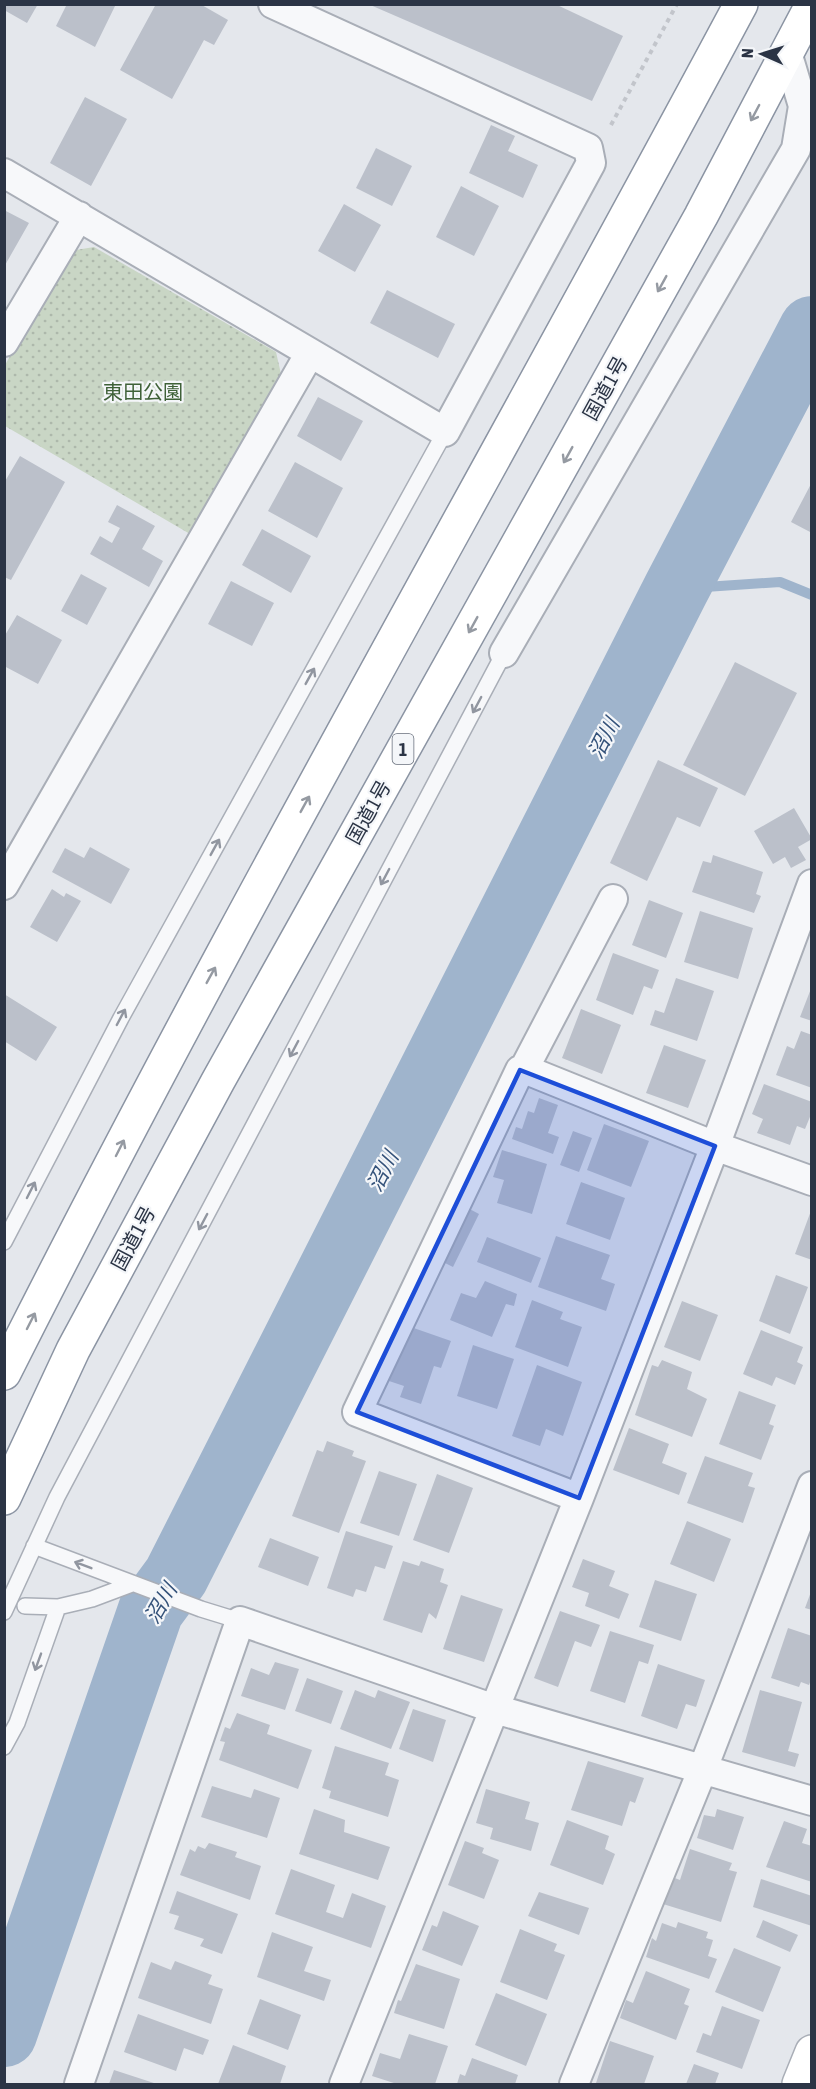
<svg xmlns="http://www.w3.org/2000/svg" width="816" height="2089" viewBox="0 0 816 2089" font-family="'Asap Condensed','Noto Sans JP',sans-serif">
<style>
.park{fill:url(#park-dots)}
.lines{fill:none;stroke-linecap:round;stroke-linejoin:round}
.stream{stroke:#9fb4cc;stroke-width:10}
.river{stroke:#9fb4cc;stroke-width:66}
.building{fill:#bbc0ca}
.lane-casing{stroke:#a9aeb7;stroke-width:18}
.street-casing{stroke:#a9aeb7;stroke-width:32}
.secondary-casing{stroke:#a9aeb7;stroke-width:36}
.highway-casing{stroke:#8b94a3;stroke-width:36}
.path{stroke:#c2c5cb;stroke-width:4;stroke-dasharray:4.5 4.5;stroke-linecap:butt}
.lane{stroke:#f7f8fa;stroke-width:15}
.street{stroke:#f7f8fa;stroke-width:28}
.secondary{stroke:#fff;stroke-width:33}
.highway{stroke:#fff;stroke-width:33}
.oneway{stroke:#959aa2}
.oneway2{stroke:#9196a0}
.marked{fill:#1d4ed8;fill-opacity:0.2;stroke:#1d4ed8;stroke-width:4.5;stroke-linejoin:round}
.labels{text-anchor:middle;dominant-baseline:central;stroke-width:4.5;stroke-linejoin:round;paint-order:stroke}
.shield{fill:#f4f6f9;stroke:#676e7b;stroke-width:1.5}
.shield-label{font-size:18px;font-weight:bold;fill:#2b3445}
.street-label{font-size:20px;fill:#2b3445;stroke:#f4f6f9}
.park-label{font-size:20px;fill:#3f6138;stroke:#f4f6f9}
.water-label{font-size:21px;font-style:italic;fill:#34527a;stroke:#f4f6f9}
</style>
<defs>
<pattern id="park-dots" width="8" height="8" patternUnits="userSpaceOnUse" patternTransform="scale(1.5)"><rect width="8" height="8" fill="#c9d6c5"/><path d="M2 2h.1M6 6h.1" fill="none" stroke="#adb8ab" stroke-width="1.8" stroke-linecap="round"/></pattern>
</defs>
<rect width="100%" height="100%" fill="#e4e7ec"/>
<path class="park" d="M94,247L276,352L281,374L190,534L5,426V365L70,251Z"/>
<g class="lines">
<path class="stream" d="M676,589L780,582L812,595"/>
<path class="river" d="M4,2034L151,1610L176,1576L676,589L812,329"/>
</g>
<path class="building" d="M4,4H38L27,23L4,10Z
M67,4H116L95,47L56,26Z
M156,4H200L228,20L214,45L204,40L172,99L120,70Z
M368,4H555L623,36L592,101Z
M85,97L127,119L91,186L50,163Z
M491,125L515,136L508,151L538,165L523,198L469,173Z
M376,148L412,166L392,206L356,188Z
M461,186L499,206L474,256L436,237Z
M344,204L381,225L355,272L318,251Z
M4,210L29,223L4,267Z
M387,290L455,324L438,358L370,323Z
M318,397L363,421L341,461L297,436Z
M20,456L65,482L11,580L4,577V483Z
M295,462L343,488L317,538L268,511Z
M812,482V533L791,522Z
M117,505L155,526L142,549L163,561L149,587L90,554L100,536L112,543L120,528L108,522Z
M262,529L311,556L291,593L242,565Z
M81,574L107,588L87,625L61,611Z
M231,581L274,603L252,646L208,624Z
M17,615L62,640L38,684L4,666V637Z
M735,662L797,693L745,796L683,765Z
M658,760L718,788L700,827L677,817L647,881L610,863Z
M794,808L812,839L798,847L806,860L791,868L785,857L773,864L754,831Z
M90,847L130,869L111,904L52,872L65,848L84,858Z
M713,855L763,872L756,894L761,896L754,913L692,892L703,861L711,863Z
M52,889L64,897L66,893L81,901L57,942L30,927Z
M649,900L683,913L666,958L632,945Z
M700,911L753,928L738,979L684,962Z
M613,953L659,970L652,989L644,986L633,1015L596,1000Z
M676,978L714,991L697,1041L650,1025L655,1010L664,1013Z
M812,986V1021L800,1017Z
M4,994L57,1027L36,1061L4,1041Z
M581,1009L621,1025L602,1074L562,1058Z
M801,1031L812,1035V1088L776,1075L787,1046L794,1049Z
M664,1045L706,1060L688,1108L646,1093Z
M764,1084L812,1102V1112L805,1129L797,1126L790,1145L757,1133L763,1119L752,1114Z
M539,1098L558,1105L548,1133L559,1137L553,1154L512,1139L516,1127L522,1129L528,1111L534,1113Z
M604,1124L649,1141L631,1187L587,1170Z
M573,1131L592,1138L579,1172L560,1165Z
M502,1150L547,1164L532,1214L497,1203L504,1180L493,1177Z
M581,1182L625,1198L610,1240L566,1224Z
M464,1206L479,1214L453,1267L439,1260Z
M812,1208V1260L795,1254Z
M556,1236L610,1255L601,1279L615,1284L606,1311L538,1287Z
M487,1237L541,1258L531,1283L477,1262Z
M776,1275L808,1287L790,1334L759,1321Z
M485,1281L517,1294L514,1306L506,1304L492,1337L450,1320L461,1293L476,1298Z
M532,1300L563,1312L560,1319L582,1327L568,1367L515,1347Z
M682,1301L718,1315L700,1361L664,1347Z
M408,1326L451,1341L441,1368L434,1366L421,1404L400,1397L404,1386L389,1381Z
M761,1330L803,1347L797,1362L803,1365L795,1385L776,1377L772,1386L743,1374Z
M473,1345L514,1359L497,1409L457,1396Z
M662,1360L692,1372L687,1389L707,1399L692,1437L635,1415L652,1365L658,1367Z
M537,1365L582,1382L563,1436L546,1429L540,1446L512,1436Z
M739,1391L776,1405L769,1424L774,1426L761,1460L719,1444Z
M629,1428L669,1444L662,1463L687,1473L679,1495L613,1470Z
M327,1441L354,1451L352,1456L366,1461L339,1533L292,1516L317,1450L323,1452Z
M705,1456L753,1473L748,1486L755,1488L743,1523L687,1503Z
M379,1471L417,1484L399,1536L360,1523Z
M437,1474L473,1488L449,1553L413,1540Z
M687,1521L731,1539L714,1582L670,1564Z
M346,1531L393,1546L385,1569L375,1566L366,1592L356,1589L353,1597L327,1588Z
M270,1538L319,1557L308,1586L258,1567Z
M583,1559L615,1571L609,1586L629,1594L619,1619L585,1606L589,1593L572,1587Z
M403,1561L419,1566L421,1561L444,1569L440,1582L448,1585L436,1619L429,1613L422,1633L383,1620Z
M655,1580L697,1594L681,1641L639,1627Z
M812,1589V1610L805,1608Z
M461,1595L503,1609L484,1662L443,1649Z
M560,1611L600,1625L591,1647L575,1641L558,1687L534,1678Z
M788,1628L812,1636V1677L809,1685L801,1682L799,1687L771,1678Z
M610,1631L654,1645L648,1664L639,1661L625,1703L590,1691Z
M275,1662L299,1669L285,1710L241,1696L251,1668L269,1675Z
M658,1664L705,1680L696,1707L686,1704L677,1729L641,1716Z
M307,1678L343,1691L331,1724L295,1711Z
M355,1690L375,1698L378,1690L410,1702L391,1749L340,1729Z
M760,1690L802,1702L788,1751L799,1754L795,1767L742,1752Z
M413,1709L446,1720L433,1762L399,1749Z
M237,1713L270,1725L267,1734L312,1750L298,1789L219,1760L225,1742L220,1741L225,1727L230,1729Z
M335,1746L389,1763L385,1775L399,1780L388,1817L329,1798L331,1791L322,1788Z
M588,1761L644,1778L635,1803L630,1801L622,1826L571,1810Z
M212,1786L251,1798L254,1789L280,1798L267,1838L201,1817Z
M486,1789L530,1802L525,1819L539,1823L531,1851L490,1839L493,1828L476,1823Z
M314,1809L345,1820L344,1832L390,1847L378,1880L299,1854Z
M717,1809L744,1817L733,1850L697,1838L704,1815L715,1817Z
M567,1820L609,1836L605,1849L615,1854L603,1885L550,1865Z
M784,1821L807,1829L802,1843L812,1846V1882L766,1867Z
M465,1841L484,1848L482,1853L499,1860L484,1899L448,1885Z
M209,1843L237,1852L235,1857L261,1866L250,1900L180,1875L190,1849L195,1852L198,1846L205,1849Z
M690,1849L732,1863L729,1870L737,1872L721,1922L663,1904L672,1877L680,1880Z
M291,1869L335,1885L326,1912L343,1918L352,1893L386,1906L371,1948L275,1914Z
M761,1879L812,1896V1926L753,1907Z
M177,1891L238,1914L222,1954L200,1946L204,1939L174,1929L179,1916L169,1913Z
M539,1892L589,1908L579,1935L528,1916Z
M443,1911L479,1926L462,1966L422,1950L432,1925L437,1927Z
M763,1920L798,1935L790,1952L756,1937Z
M678,1922L708,1932L706,1938L713,1940L708,1956L717,1959L709,1979L646,1957L652,1938L656,1941L662,1923L676,1928Z
M520,1929L557,1944L554,1951L565,1955L547,2000L500,1982Z
M272,1932L313,1947L304,1971L331,1980L324,2001L257,1977Z
M734,1948L781,1967L763,2012L715,1992Z
M175,1961L212,1975L208,1984L223,1989L211,2024L138,1998L151,1962L171,1970Z
M416,1964L460,1979L444,2029L394,2013L398,2000L401,2001Z
M646,1971L690,1989L684,2004L689,2006L676,2040L620,2018L626,2000L633,2003Z
M496,1993L547,2014L526,2066L475,2045Z
M260,1999L301,2015L288,2050L247,2034Z
M722,2006L760,2020L742,2069L696,2052L703,2033L711,2036Z
M138,2014L209,2040L203,2055L184,2048L176,2071L124,2052Z
M409,2034L448,2046L435,2084H397L372,2076L380,2053L400,2059Z
M610,2041L654,2056L644,2084L596,2083Z
M233,2045L286,2066L280,2084H218Z
M472,2058L518,2075L515,2084H457L460,2074L465,2076Z
M694,2064L719,2073L715,2084H686Z
M114,2070L157,2084H109Z"/>
<g class="lines">
<defs>
<path id="lane" d="M4,1242L121,1018L445,432
M34,1546L201,1609L240,1621
M25,1606L58,1607L92,1599L132,1584
M4,1612L57,1497L504,653
M4,1747L17,1723L58,1607"/>
<path id="street" d="M4,173L445,432L591,163L588,148L273,4
M4,342L79,216
M504,653L796,149L803,106L787,52
M4,885L310,353
M524,1069L613,899
M579,1498L357,1412L520,1070L524,1069L715,1146L812,1181
M79,2084L240,1621L495,1709L812,1801
M344,2084L579,1498L715,1146L812,884
M574,2084L702,1771L812,1486"/>
<path id="secondary" d="M799,2084L812,2052"/>
<path id="highway" d="M4,1373C237,910 497,461 741,4
M4,1498L73,1350L218,1081L701,216L812,5"/>
</defs>
<use href="#lane" class="lane-casing"/>
<use href="#street" class="street-casing"/>
<use href="#secondary" class="secondary-casing"/>
<use href="#highway" class="highway-casing"/>
<path class="path" d="M611,125L677,4"/>
<use href="#lane" class="lane"/>
<use href="#street" class="street"/>
<use href="#secondary" class="secondary"/>
<use href="#highway" class="highway"/>
</g>
<defs><path id="oneway-shaft" d="M-6 0H5M1.5-3L5.5 0L1.5 3" fill="none" stroke-width="1.6" stroke-linecap="round" stroke-linejoin="round" transform="scale(1.5)"/></defs>
<g class="oneway">
<use href="#oneway-shaft" transform="translate(755 113) rotate(118)"/>
<use href="#oneway-shaft" transform="translate(662 284) rotate(119)"/>
<use href="#oneway-shaft" transform="translate(568 455) rotate(119)"/>
<use href="#oneway-shaft" transform="translate(473 625) rotate(119)"/>
<use href="#oneway-shaft" transform="translate(305 804) rotate(-61)"/>
<use href="#oneway-shaft" transform="translate(211 975) rotate(-61)"/>
<use href="#oneway-shaft" transform="translate(120 1148) rotate(-63)"/>
<use href="#oneway-shaft" transform="translate(31 1321) rotate(-63)"/>
</g>
<g class="oneway2">
<use href="#oneway-shaft" transform="translate(310 676) rotate(-61)"/>
<use href="#oneway-shaft" transform="translate(477 705) rotate(118)"/>
<use href="#oneway-shaft" transform="translate(215 847) rotate(-61)"/>
<use href="#oneway-shaft" transform="translate(385 877) rotate(118)"/>
<use href="#oneway-shaft" transform="translate(121 1017) rotate(-62)"/>
<use href="#oneway-shaft" transform="translate(294 1049) rotate(118)"/>
<use href="#oneway-shaft" transform="translate(31 1190) rotate(-63)"/>
<use href="#oneway-shaft" transform="translate(203 1222) rotate(118)"/>
<use href="#oneway-shaft" transform="translate(83 1565) rotate(-159)"/>
<use href="#oneway-shaft" transform="translate(38 1662) rotate(110)"/>
</g>
<path class="marked" d="M520,1070L715,1146L579,1498L357,1412Z"/>
<g class="labels">
<rect class="shield" x="392.5" y="734" width="21" height="30" rx="4.5"/>
<g class="shield-label">
<text x="403" y="749">1</text>
</g>
<g class="street-label">
<text transform="translate(605 388) rotate(-61)">国道1号</text>
<text transform="translate(368 812) rotate(-61)">国道1号</text>
<text transform="translate(133 1238) rotate(-62)">国道1号</text>
</g>
<g class="park-label">
<text x="143" y="391">東田公園</text>
</g>
<g class="water-label">
<text transform="translate(603 738) rotate(-63)">沼川</text>
<text transform="translate(382 1171) rotate(-63)">沼川</text>
<text transform="translate(160 1603) rotate(-60)">沼川</text>
</g>
</g>
<rect width="816" height="2089" fill="none" stroke="#2b3445" stroke-width="12"/>
<g transform="translate(762 54) rotate(273)" stroke="#f4f6f9" stroke-width="4.5" paint-order="stroke">
<path d="M0-4.5L10 22L0 15L-10 22Z" fill="#2b3445"/>
<text y="-9" font-size="16" font-weight="bold" text-anchor="middle" fill="#2b3445">N</text>
</g>
</svg>
